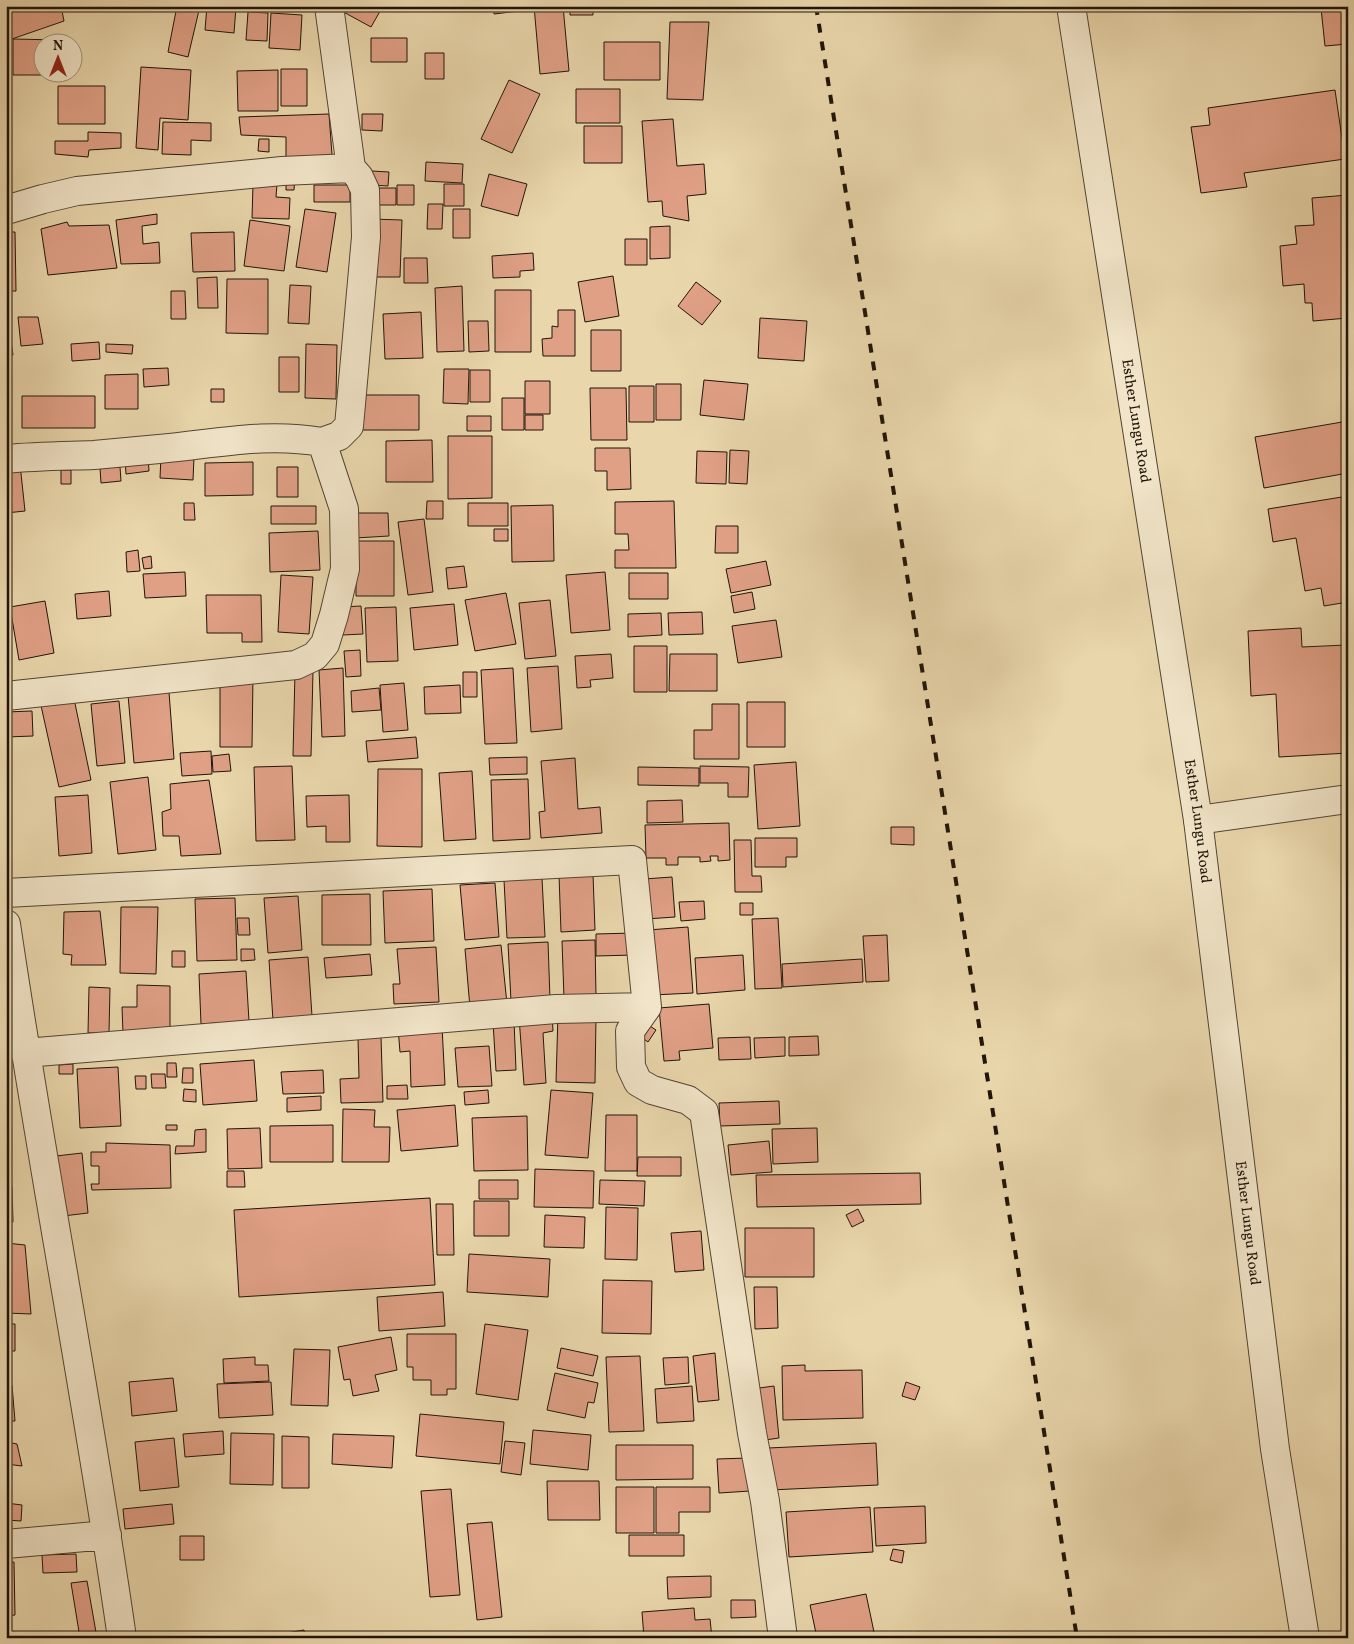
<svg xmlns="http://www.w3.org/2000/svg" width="1354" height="1644" viewBox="0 0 1354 1644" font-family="Vollkorn,serif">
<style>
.building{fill:#e0a086;stroke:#201409}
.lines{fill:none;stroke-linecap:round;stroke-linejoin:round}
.minor-casing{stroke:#524432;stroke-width:30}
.tertiary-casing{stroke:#524432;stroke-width:30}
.minor{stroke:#f1e4c8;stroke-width:28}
.tertiary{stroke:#f1e4c8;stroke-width:28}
.rail{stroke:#201409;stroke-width:4;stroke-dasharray:9 9;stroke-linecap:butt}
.labels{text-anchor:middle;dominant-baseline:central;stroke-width:4.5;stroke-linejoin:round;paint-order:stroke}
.street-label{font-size:15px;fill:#201409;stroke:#f1e4c8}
</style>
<rect width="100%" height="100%" fill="#e9d6ab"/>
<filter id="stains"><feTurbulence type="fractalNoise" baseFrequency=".004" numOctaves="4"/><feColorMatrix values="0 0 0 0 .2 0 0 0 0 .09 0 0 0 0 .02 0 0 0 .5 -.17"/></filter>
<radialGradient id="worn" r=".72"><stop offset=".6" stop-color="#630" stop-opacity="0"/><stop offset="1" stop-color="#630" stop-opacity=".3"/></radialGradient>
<path class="building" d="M6,6H61L64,21L6,41Z
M177,6H200L188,57L168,52Z
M207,6L236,7L234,33L205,30Z
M340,6H383L371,27L338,9Z
M493,6H519V11L494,14Z
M534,6H563L569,71L540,74Z
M570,6H593V15H570Z
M602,6H624V9L602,10Z
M1304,6H1348V44L1325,46L1321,8L1304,9Z
M248,12L268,13L267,41L246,40Z
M271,13L302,15L300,50L269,48Z
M670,22H709L703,100L667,99Z
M371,38H407V62H371Z
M13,39L59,40V42H42V72H58V75H13Z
M604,42H660V80H604Z
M425,53H444V79H425Z
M141,67L191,70L188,120L160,118L158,150L136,148Z
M281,69H307V106H281Z
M278,70V111H238L237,71Z
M509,80L540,94L512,153L481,139Z
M58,86H105V124H58Z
M576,89H620V123H576Z
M1335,90L1345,159L1244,173L1247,187L1201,193L1191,127L1210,125L1208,108Z
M329,114L332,155L286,158V137L241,135L239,117Z
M362,114H383L382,131L362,130Z
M673,119L677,166L704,164L706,194L687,196L689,221L663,216L662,201L648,202L642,121Z
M163,122L211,123V141L191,140V155L162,154Z
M584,126H622V163H584Z
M88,132L121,133V148L89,150L88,157L55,154V141H88Z
M259,139H269V152L258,151Z
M426,162L463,164L462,183L425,181Z
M372,171L389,172L388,186L372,185Z
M489,174L527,184L518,216L481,206Z
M295,176L294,190H286V182Z
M253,184H277L276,197L290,198L289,219L252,218Z
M444,184H464V206H444Z
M314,185H350V202H314Z
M397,185H414V205H397Z
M371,188H396V205H371Z
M1348,195V318L1313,321L1312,303H1305L1304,284L1283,286L1280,246L1297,244L1295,226L1314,225L1312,198Z
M428,204H443L442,229H427Z
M305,209L336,213L327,272L296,267Z
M453,209H470V238H453Z
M157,214V224L142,226L143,244L159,242L160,263L121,264L116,220Z
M371,219L402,220L400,277H369Z
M250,220L290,226L284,271L244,266Z
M67,222L69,226L109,225L117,268L48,275L41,229Z
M670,226V258L650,259V227Z
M6,232H15L16,291H6Z
M234,232L235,271L193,272L191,233Z
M625,239H647V265H625Z
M533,253L534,270L520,271V277L493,278L492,256Z
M404,258H427L428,283H404Z
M613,276L619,316L585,322L578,282Z
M217,277L218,308H198L197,278Z
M227,279H268V334L226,333Z
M696,282L721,301L702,325L678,306Z
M290,285L311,286L309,324L288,323Z
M462,286L464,351L437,352L435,288Z
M495,290H531V352H495Z
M171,291H185L186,319H171Z
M558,310H575V356H543L542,339L552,338V326L558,327Z
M421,312L423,358L385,359L383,314Z
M18,317H38L43,344L21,346Z
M760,318L807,321L804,361L758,358Z
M468,321H488L489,351L469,352Z
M591,330H621V371H591Z
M10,334L13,355L6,356V335Z
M99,342L100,359L72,361L71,344Z
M106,344L133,345L132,354L106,352Z
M306,344L337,345L336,399L305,398Z
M279,357H299V392H279Z
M168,368L169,385L144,387L143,369Z
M444,369H469L468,404L443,403Z
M470,370H490V402H470Z
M138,374V409H105V375Z
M704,380L748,384L744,420L700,415Z
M525,381H550V414H525Z
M656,384H681V420H656Z
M629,386H654V422H629Z
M590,388H626L627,440H591Z
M211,389H224V402H211Z
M358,395H419V430H358Z
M22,396H95V428H22Z
M502,398H524V430H502Z
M525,415H543V430H525Z
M467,416H491V431H467Z
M1348,421V473L1264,488L1255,437Z
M448,436H492V498L448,499Z
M432,440L433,482H386V441Z
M595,448H630L631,489L607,490V471H595Z
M730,450L749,451L747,484L729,483Z
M697,451L727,452L726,484L696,483Z
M161,456L194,457L193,480L160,478Z
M148,457L149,471L126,474L125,459Z
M253,462V495L205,496V463Z
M20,464L25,511L6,513V466Z
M120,467L121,481L101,483L100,468Z
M277,467H298V497H277Z
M61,470H71V484H61Z
M1348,496V602L1324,606L1321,588L1305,591L1296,538L1273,542L1268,509Z
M427,501H443V519H426Z
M674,501L676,568H615V550H629L628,534H615V502Z
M184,503H194L195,520H184Z
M468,503H508V526H468Z
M553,505L554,561L512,562L511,506Z
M271,506H316V524H271Z
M355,513H388L389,536L355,538Z
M424,519L433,592L408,595L398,522Z
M716,526H738V553H715Z
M494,529H508V541H494Z
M318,531L320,570L270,572L269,533Z
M356,541H394V596H356Z
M138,550L140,571L127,572L126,552Z
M151,556L152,568L144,569L142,558Z
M766,561L771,585L731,593L726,569Z
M464,566L467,587L448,589L446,568Z
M185,572L186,596L145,598L143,574Z
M605,572L610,630L571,633L566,575Z
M629,573H668V599H629Z
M281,575L313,577L309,634L278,632Z
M109,591L111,616L77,619L75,594Z
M752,592L755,609L734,613L731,596Z
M506,593L516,644L475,651L465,600Z
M206,595H261L262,642H242V633H207Z
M550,600L556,656L525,659L519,603Z
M45,601L54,653L19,660L10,607Z
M454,604L458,645L414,650L410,608Z
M361,606L363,634L343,635L341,607Z
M396,607L398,661L367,662L365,608Z
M702,612L703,634L669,635L668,613Z
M661,613L662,635L628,637V614Z
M776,620L782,657L738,663L732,626Z
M1301,628L1302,647L1346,645L1348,753L1279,757L1276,694L1251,696L1248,631Z
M634,646H667V692H634Z
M360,650L361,676L346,677L344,651Z
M611,654L613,678L590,680L591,687L577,688L575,656Z
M670,654H717V691H669Z
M558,666L562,729L531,732L527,668Z
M343,668L345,736L322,737L319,670Z
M513,668L517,743L485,744L481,670Z
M295,671H313L311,756H293Z
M463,672H477V697H463Z
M220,675H253L252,747H220Z
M404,683L408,730L383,732L380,685Z
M460,685L461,713L425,714L424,687Z
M379,688L381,710L352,712L351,691Z
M169,692L174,759L134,763L128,695Z
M73,694L91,780L59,787L40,701Z
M119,701L125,763L97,766L91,704Z
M747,702H785V747H747Z
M712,704H739V759H694V730H712Z
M32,711L33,736L6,737V712Z
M416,737L418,758L368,762L366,741Z
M211,751L212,774L182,776L180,753Z
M229,754L231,771L213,772L212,756Z
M527,757V774L490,775L489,758Z
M575,758L578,809L600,807L602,833L541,838L539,812L545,811L541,761Z
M796,762L800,826L758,829L754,765Z
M292,766L295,840L256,841L254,767Z
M700,766L749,767L748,797H728V783H700Z
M638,767L699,768V786L638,785Z
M378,769H422V847L377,846Z
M472,771L476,839L444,841L439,773Z
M148,777L156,850L118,854L110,782Z
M528,779L530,839L493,841L491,780Z
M209,780L221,854L181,856L179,836H163L162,812L171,809L170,784Z
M88,795L92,853L59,856L55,797Z
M349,795L350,842H326V826L307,827L306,796Z
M682,800L683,822L647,823V801Z
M729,823L730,860L718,861V856H710L711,861L700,862V857H678V865H666V858H646L645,825Z
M891,827H914V845L891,844Z
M755,838H797V857H786V867H755Z
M734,840H751L752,876H761L762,892H735Z
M593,874L595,930L561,932L559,875Z
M672,877L675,917L646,919L644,879Z
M542,878L545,937L507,938L504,880Z
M495,883L499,937L465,940L460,885Z
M432,889L434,941L385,943L383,891Z
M370,894L371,945H322V895Z
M298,896L302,950L268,953L264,898Z
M235,898L237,960L197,961L195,899Z
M704,901L705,919L681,921L679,902Z
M740,903H753V915H740Z
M121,907H158L156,974L120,973Z
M100,911L106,965H71L72,955L63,954L64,912Z
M237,918H249L250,935H238Z
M778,918L782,988L755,989L752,919Z
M688,927L693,993L653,995L648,930Z
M633,933L634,955L596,956V934Z
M887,935L889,981L866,982L863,936Z
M595,940L596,997L564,998L562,941Z
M548,942L550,999L511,1001L508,944Z
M501,945L507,1004L470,1008L465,949Z
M436,947L439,1002L394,1004L393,984H400L397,949Z
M241,949H254L255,960L241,961Z
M172,951H185V967H172Z
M370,954L372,975L326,978L324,958Z
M743,955L745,990L697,994L695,958Z
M308,957L312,1016L273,1020L269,960Z
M862,959L863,982L783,987L782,964Z
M246,971L249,1021L201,1024L199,974Z
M137,985L170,986V1033H123L122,1007H137Z
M89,987L110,988L109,1033H88Z
M709,1004L713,1048L679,1051L680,1060L664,1061L659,1008Z
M558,1014L596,1015L595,1083L556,1082Z
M552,1015L553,1031L543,1033L546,1083L524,1085L519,1017Z
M514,1021L516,1070L496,1071L493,1022Z
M645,1023L656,1030L648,1042L637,1034Z
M442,1026L445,1085L411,1087L410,1051L400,1052L398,1028Z
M1348,1033V1088H1347L1343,1034Z
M818,1036L819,1055L789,1056V1037Z
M381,1037L383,1102L341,1103L340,1079L359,1078L358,1038Z
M750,1037L751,1059L719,1060L718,1038Z
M785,1037V1056L755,1058L754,1038Z
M489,1046L492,1086L458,1087L455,1048Z
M254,1060L257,1101L203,1105L200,1064Z
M167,1063H176L177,1077H167Z
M73,1064V1074H59V1065Z
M118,1067L121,1126L80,1128L77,1069Z
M183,1068H193V1083H182Z
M323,1070L324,1093L283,1094L281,1072Z
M151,1074H165L166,1088H152Z
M135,1076H146V1089H136Z
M407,1085L408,1099H387V1086Z
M184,1089L196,1090V1102L183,1101Z
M488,1090L489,1103L465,1105L464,1092Z
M551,1090L593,1093L588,1158L545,1155Z
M321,1096V1110L287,1112V1098Z
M779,1101L780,1124L720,1126L719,1103Z
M455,1105L458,1146L401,1151L397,1110Z
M343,1109L375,1110L374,1127H390L389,1162H342Z
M606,1115H637V1171H605Z
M527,1116L528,1170L474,1171L472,1118Z
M166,1125H177V1130H166Z
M333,1125V1162H270V1126Z
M260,1128L262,1168L228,1169L227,1129Z
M817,1128L818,1162L773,1164L772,1129Z
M206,1129V1152L175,1154L176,1146H194L195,1130Z
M769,1141L772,1172L731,1175L728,1145Z
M106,1143L170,1145L171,1188L92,1190L91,1184H99V1166H91V1152H106Z
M82,1153L88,1213L63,1216L56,1156Z
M638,1157H681V1176H637Z
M535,1169L594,1171L593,1208L534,1207Z
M227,1171H244L245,1187H227Z
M920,1173L921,1204L757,1207L756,1175Z
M479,1180H518V1199H479Z
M600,1180L645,1181L644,1206L599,1204Z
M6,1187H12L13,1222H6Z
M430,1198L435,1285L239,1297L234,1210Z
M474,1201H509V1236H474Z
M436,1204H453L454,1255H437Z
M606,1207L638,1208L637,1260L605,1259Z
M858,1209L864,1221L852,1227L846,1215Z
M545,1215L585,1217L584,1248L544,1247Z
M745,1228H814V1277H745Z
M701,1231L704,1270L675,1272L671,1233Z
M6,1243L25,1245L31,1314L6,1313Z
M469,1254L550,1259L548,1297L467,1292Z
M603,1280L652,1281L651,1334L602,1333Z
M754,1287H777L778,1328L755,1329Z
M443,1292L445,1326L379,1331L377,1297Z
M6,1324H15V1351H6Z
M485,1324L528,1330L518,1400L476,1394Z
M407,1334H456V1389H447V1395H431V1380H413V1367H407Z
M391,1337L397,1370L375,1375L379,1391L353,1396L350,1379L344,1380L338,1347Z
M561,1348L598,1356L593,1376L557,1368Z
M294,1349L330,1350L328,1406L291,1405Z
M715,1353L719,1400L698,1402L693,1356Z
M640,1356L644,1431L609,1432L606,1357Z
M255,1357V1365H268L269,1381L224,1383L223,1359Z
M688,1357L689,1383L665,1385L663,1358Z
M805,1365V1371L862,1370L863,1418L783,1420L782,1366Z
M555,1373L598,1383L594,1403L588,1402L585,1418L547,1410Z
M173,1378L177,1411L132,1416L129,1382Z
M271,1382L273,1415L219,1418L217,1384Z
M906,1382L920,1387L915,1400L902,1396Z
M12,1385L15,1421H6V1386Z
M692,1386L694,1421L657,1423L655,1389Z
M774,1386L779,1438L758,1441L752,1389Z
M420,1414L504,1422L500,1464L416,1456Z
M533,1430L591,1435L588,1470L530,1464Z
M223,1431L224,1454L185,1457L183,1434Z
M231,1433L274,1434L273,1485L230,1484Z
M333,1434L394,1436L392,1468L332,1464Z
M282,1436L309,1437V1488H282Z
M174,1438L179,1487L140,1491L135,1442Z
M505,1441L525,1443L521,1475L501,1472Z
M6,1442L17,1444L22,1466L6,1464Z
M876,1443L878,1485L770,1490L768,1448Z
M616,1445H693V1479L616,1480Z
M748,1458L750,1491L719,1493L717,1459Z
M547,1481H599L600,1520H548Z
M616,1487H654V1533H616Z
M656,1487H710V1512H679V1533H656Z
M451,1489L460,1595L430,1597L421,1491Z
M6,1503L22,1505L21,1521L6,1520Z
M172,1504L174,1524L125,1529L123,1509Z
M925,1506L926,1543L876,1546L874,1508Z
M870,1507L873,1552L789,1557L786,1512Z
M492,1522L502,1617L477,1620L467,1524Z
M629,1535H684V1556H629Z
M180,1536H204V1560H180Z
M893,1549L904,1551L902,1563L890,1560Z
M76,1554L77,1572L43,1573L42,1555Z
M6,1562H14L15,1615L6,1616Z
M711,1576V1597L668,1599L667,1577Z
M87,1581L97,1638H80L71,1583Z
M866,1594L874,1632L845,1638H817L810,1605Z
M731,1600H755L756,1617L731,1618Z
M694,1608L695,1620L710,1619L712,1638H644L642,1612Z
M304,1630L305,1638H256Z
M14,1632L16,1638H6V1633Z
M919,1632L920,1638H894Z"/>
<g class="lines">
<defs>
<path id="minor" d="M329,6L351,168
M6,210L43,199L77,191L282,171L351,168L359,177L365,190L366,237L349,426L339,436L322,442
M6,459C36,456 65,456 94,455C116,453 137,451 159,449C216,444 264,432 322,442L344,509L345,569L334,615L325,644L315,656L296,665L6,696
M1198,820L1348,799
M6,893L632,860L647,1007L630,1031L631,1067L638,1082L652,1090L688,1100L704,1112L752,1433L765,1501L783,1638
M6,924C41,1163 88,1399 122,1638
M25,1053L556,1009L647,1007
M6,1544L107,1535"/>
<g id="tertiary">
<path id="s1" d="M1071,6L1198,820L1275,1449L1305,1638"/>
</g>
</defs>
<use href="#minor" class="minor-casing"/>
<use href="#tertiary" class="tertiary-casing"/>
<use href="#minor" class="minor"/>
<use href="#tertiary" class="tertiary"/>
<path class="rail" d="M816,6L1077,1638"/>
</g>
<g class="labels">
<g class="street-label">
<text stroke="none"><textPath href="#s1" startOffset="420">Esther Lungu Road</textPath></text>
<text stroke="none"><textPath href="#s1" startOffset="825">Esther Lungu Road</textPath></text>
<text stroke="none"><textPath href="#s1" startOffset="1230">Esther Lungu Road</textPath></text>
</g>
</g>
<rect width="1354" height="1644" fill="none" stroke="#e9d6ab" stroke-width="25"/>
<rect x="8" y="8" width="1339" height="1629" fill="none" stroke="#201409" stroke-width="2.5"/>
<rect x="12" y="12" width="1329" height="1619" fill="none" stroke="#201409"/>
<g transform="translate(58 58)"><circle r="24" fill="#f1e4c8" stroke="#9d917c"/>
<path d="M0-4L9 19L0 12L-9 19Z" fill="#8f2418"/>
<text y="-8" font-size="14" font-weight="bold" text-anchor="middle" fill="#201409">N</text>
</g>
<rect width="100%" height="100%" filter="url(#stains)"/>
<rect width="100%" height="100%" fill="url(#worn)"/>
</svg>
